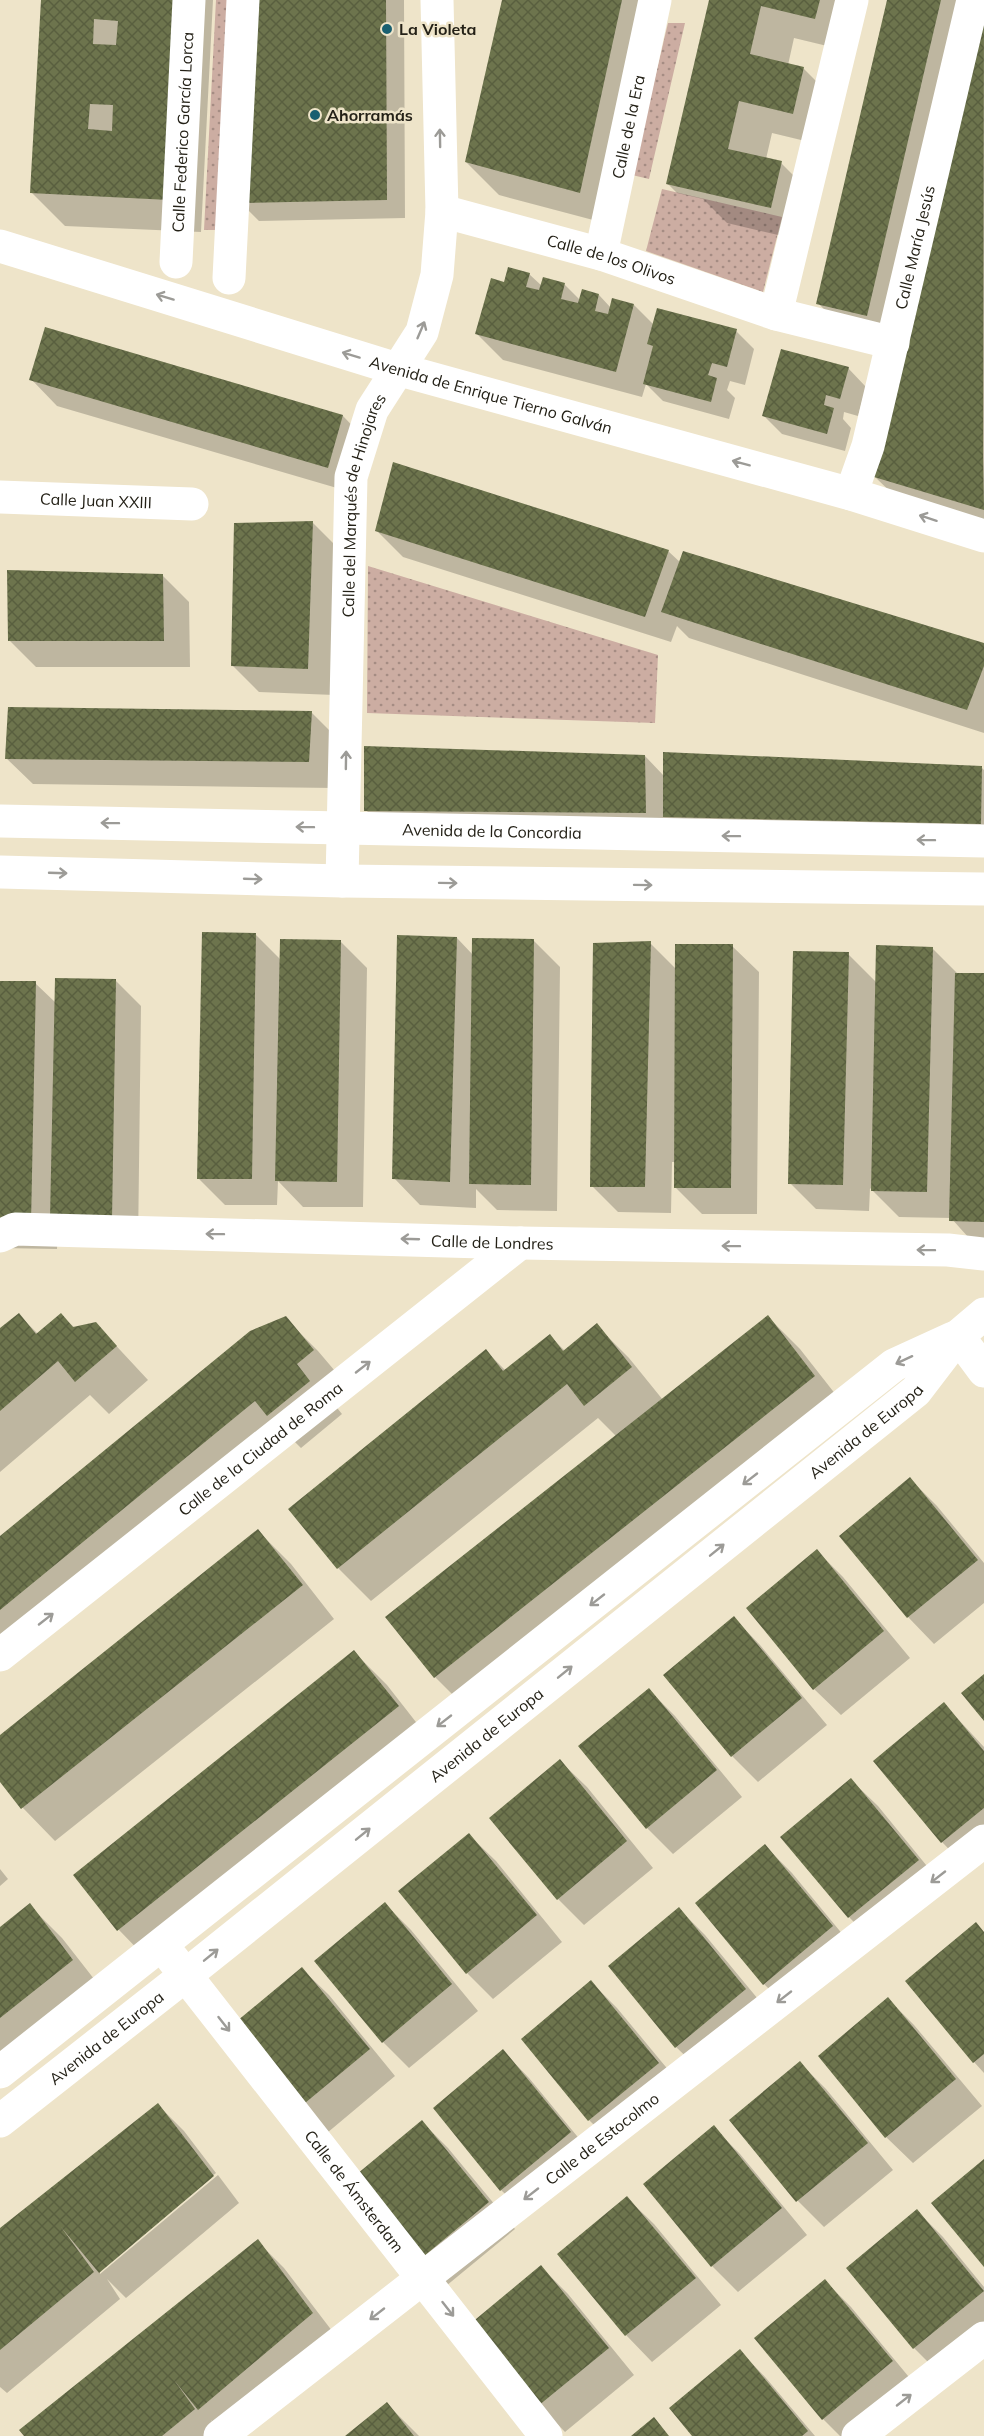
<svg xmlns="http://www.w3.org/2000/svg" width="984" height="2436" viewBox="0 0 984 2436" font-family="Mulish,sans-serif">
<style>
.grass{fill:url(#grass-dots)}
.shadow{fill:#0003}
.building{fill:url(#building-cross-hatch);fill-rule:evenodd}
.lines{fill:none;stroke-linecap:round;stroke-linejoin:round}
.minor{stroke:#fff;stroke-width:33}
.oneway{stroke:#9c9b97}
.poi-dot{fill:#195f70;stroke:#eee4c9;stroke-width:2}
.labels{text-anchor:middle;dominant-baseline:central;stroke-width:5;stroke-linejoin:round;paint-order:stroke}
.poi-label{font-size:16px;font-weight:bold;fill:#242117;stroke:#eee4c9;text-anchor:start}
.street-label{font-size:16px;fill:#242117;stroke:#eee4c9}
</style>
<defs>
<pattern id="grass-dots" width="8" height="8" patternUnits="userSpaceOnUse" patternTransform="scale(1.5)"><rect width="8" height="8" fill="#ccada2"/><path d="M2 2h.1M6 6h.1" fill="none" stroke="#a58c83" stroke-width="1.8" stroke-linecap="round"/></pattern>
<pattern id="building-cross-hatch" width="8" height="8" patternUnits="userSpaceOnUse" patternTransform="scale(1.5)"><rect width="8" height="8" fill="#6d744d"/><path d="M0 0l8 8M0 8l8-8" fill="none" stroke="#595f3f"/></pattern>
</defs>
<rect width="100%" height="100%" fill="#eee4c9"/>
<path class="grass" d="M216,0H232L221,230H204Z
M668,23H685L649,179L632,175Z
M662,189L782,217L763,292L646,251Z
M368,566L658,655L655,723L367,713Z"/>
<path class="shadow" d="M42,0H213L201,232L65,226L32,193Z
M251,0H404L405,218L259,221L241,203Z
M503,0H661L612,225L499,195L466,162Z
M710,0H853L848,51L794,38L788,65L803,68L836,101L826,146L772,133L766,159L781,163L814,196L804,241L727,223L703,199L677,193L668,184Z
M888,0H974L893,342L844,330L818,303Z
M984,8V527L902,503L875,477Z
M529,274L542,286L564,284L580,300L599,295L611,308L634,305L654,325L736,331L754,349L745,385L730,381L727,390L735,398L729,419L663,401L646,384L642,397L503,360L477,334L506,283Z
M848,368L866,387L858,416L844,412L843,419L851,428L845,451L782,434L764,416Z
M31,379L343,416L369,443L354,493L57,406Z
M313,523L339,549L334,695L259,692L232,665Z
M376,530L668,551L681,563L984,644V733L689,638L677,626L671,642L403,557Z
M162,575L189,602L190,667H36L9,640Z
M311,712L338,739L335,788L33,784L6,758Z
M645,756L664,776L981,767L984,770V849L392,837L366,810Z
M256,935L281,960L340,941L367,968L363,1207H303L278,1181L277,1205H225L198,1178Z
M457,938L473,955L534,941L560,967L557,1211L497,1210L476,1189V1208L420,1205L394,1178Z
M650,943L676,969L732,946L759,972L757,1214H702L675,1187V1162H672L671,1213L618,1212L592,1186Z
M932,948L958,974H984V1247H977L951,1218L899,1217L870,1188L869,1211L816,1209L790,1183L848,954L877,983Z
M115,980L141,1006L138,1246L58,1225L57,1249L0,1248V982L35,983L56,1003Z
M19,1315L38,1334L61,1315L75,1328L95,1323L148,1380L109,1414L90,1395L0,1472V1330Z
M768,1317L800,1349L847,1409L468,1710L435,1677L616,1436L598,1418L371,1601L338,1568L290,1509L486,1351L506,1371L550,1336L565,1351L596,1325L629,1358L663,1400Z
M285,1318L318,1351L346,1384L329,1398L342,1414L301,1448L287,1434L0,1670V1538Z
M910,1479L937,1506L984,1563V1603L934,1644L908,1617L841,1536Z
M258,1531L291,1564L334,1619L55,1841L23,1808L0,1780V1737Z
M817,1551L843,1577L910,1658L841,1715L814,1689L748,1608Z
M734,1618L760,1645L827,1725L758,1782L732,1756Z
M354,1652L387,1685L430,1740L151,1963L119,1930L75,1875Z
M649,1690L675,1716L742,1797L673,1854L647,1828Z
M944,1704L984,1747V1856L968,1869L942,1842L875,1761Z
M560,1761L587,1787L653,1868L584,1925L558,1899Z
M851,1780L878,1806L944,1887L875,1944L849,1917L782,1837Z
M469,1835L496,1861L562,1942L493,1999L467,1973Z
M765,1846L792,1873L858,1953L790,2010L764,1984Z
M0,1869L8,1879L0,1886Z
M385,1904L411,1930L478,2011L409,2068L383,2042Z
M29,1905L62,1938L105,1993L0,2077V1929Z
M679,1909L705,1935L772,2016L703,2073L676,2047L610,1966Z
M984,1932V2073L974,2062Z
M302,1969L329,1995L395,2076L327,2133L300,2107Z
M591,1982L617,2008L685,2090L616,2147L589,2120L523,2039Z
M888,1999L914,2025L982,2106L913,2163L886,2137L820,2056Z
M503,2051L529,2078L596,2159L528,2216L501,2190Z
M800,2063L826,2089L893,2170L824,2227L798,2201Z
M158,2105L184,2131L216,2173L100,2270V2274L218,2175L239,2203L126,2298L107,2279L120,2299L7,2393L0,2387V2229Z
M422,2122L448,2148L515,2229L446,2286L419,2260Z
M714,2128L740,2154L807,2235L738,2292L712,2266Z
M627,2198L654,2224L721,2305L652,2362L626,2335Z
M917,2211L943,2237L984,2287V2339L941,2375L914,2348L848,2268Z
M257,2241L284,2268L339,2340L226,2435L211,2420L220,2436H26Z
M541,2267L568,2294L634,2375L565,2432L539,2405Z
M825,2281L851,2307L918,2388L860,2436H840L823,2419Z
M740,2351L766,2378L815,2436H694Z
M387,2404L419,2436H347Z"/>
<path class="building" d="M41,0H179L169,200L30,193ZM94,19L118,21L116,45L93,44ZM90,104L113,105L112,131L88,129Z
M249,0H386L387,200L239,203Z
M502,0H622L580,193L465,162Z
M709,0H820L815,19L761,6L750,54L804,67L793,114L739,101L728,149L782,161L771,208L666,184Z
M887,0H941L867,316L816,304Z
M984,5L983,458L984,510L874,477Z
M508,267L530,273L526,287L539,290L543,277L565,283L561,299L578,303L582,289L599,294L595,311L608,314L612,298L634,304L616,372L475,334L491,278L504,282Z
M657,308L737,329L727,367L712,363L708,375L717,378L711,402L643,384L653,346L647,344Z
M45,327L343,415L328,468L29,380Z
M781,349L849,367L840,399L826,395L824,405L834,408L827,434L762,416Z
M393,462L669,550L645,617L375,531Z
M313,521L308,669L231,666L234,523Z
M683,551L984,643V666L967,710L661,612Z
M7,570L163,574L164,641H8Z
M8,707L312,711L309,762L5,759Z
M364,746L645,755L646,813L364,811Z
M663,752L982,766L981,824L663,817Z
M202,932L256,933L252,1179H197Z
M397,935L457,937L450,1182L392,1179Z
M472,938L534,939L531,1185L469,1184Z
M280,939L341,940L337,1182L275,1181Z
M651,941L645,1187H590L593,943Z
M675,944H733L731,1188H674Z
M876,945L933,947L927,1192L871,1191Z
M793,951L849,952L843,1185L788,1184Z
M955,973H984V1222L949,1221Z
M55,978L116,979L112,1220L50,1219Z
M0,981H36L31,1223H0Z
M19,1313L36,1334L61,1313L73,1327L96,1322L117,1346L75,1382L58,1361L0,1411V1328Z
M768,1315L815,1376L434,1678L385,1617Z
M286,1316L314,1350L297,1364L310,1381L267,1416L255,1401L0,1610V1536L250,1331Z
M597,1323L632,1367L584,1406L567,1384L337,1569L288,1509L486,1349L503,1371L550,1334L563,1351Z
M910,1477L978,1560L907,1618L839,1536Z
M258,1529L303,1585L21,1809L0,1782V1735Z
M817,1549L884,1631L813,1690L746,1608Z
M734,1616L802,1698L731,1757L663,1675Z
M354,1650L399,1706L117,1931L73,1875Z
M984,1674V1721L961,1693Z
M649,1688L717,1770L646,1829L578,1746Z
M944,1702L984,1751V1808L941,1843L873,1761Z
M560,1759L627,1841L557,1900L489,1818Z
M851,1778L919,1860L848,1918L780,1837Z
M469,1833L537,1915L466,1974L398,1891Z
M765,1844L833,1926L763,1985L695,1903Z
M385,1902L452,1984L382,2043L314,1961Z
M30,1903L73,1960L0,2018V1927Z
M679,1907L746,1989L675,2048L608,1966Z
M976,1922L984,1932V2054L973,2063L905,1981Z
M302,1967L370,2049L299,2108L231,2026Z
M591,1980L659,2063L588,2121L521,2039Z
M888,1997L956,2079L885,2138L818,2056Z
M503,2049L571,2132L500,2191L433,2108Z
M800,2061L868,2143L796,2202L729,2120Z
M158,2103L214,2176L99,2273L61,2227L94,2272L0,2350V2228Z
M422,2120L489,2202L418,2261L351,2179Z
M714,2125L782,2208L711,2267L643,2184Z
M984,2159V2267L931,2203Z
M627,2196L696,2278L625,2336L557,2254Z
M917,2209L984,2291L913,2349L846,2268Z
M258,2239L313,2313L198,2410L174,2380L195,2409L162,2436H24L19,2430Z
M541,2265L609,2348L538,2406L470,2324Z
M825,2279L893,2361L822,2420L754,2338Z
M740,2349L808,2431L802,2436H692L669,2408Z
M387,2402L414,2436H345Z
M654,2417L669,2436H631Z"/>
<g class="lines">
<g class="minor">
<path id="s1" d="M442,211L601,254L776,314L893,343"/>
<path id="s2" d="M0,246L397,369L851,494L984,536"/>
<path id="s3" d="M601,254L655,0"/>
<path id="s4" d="M176,262L189,0"/>
<path d="M229,278L243,0"/>
<path d="M776,314L852,0"/>
<path id="s5" d="M851,494L868,446L973,0"/>
<path id="s6" d="M0,497L192,504"/>
<path id="s7" d="M0,821L984,841"/>
<path d="M0,872L342,881L984,889"/>
<path id="s8" d="M342,881L351,477L372,410L422,332L437,275L442,211L437,0"/>
<path id="s9" d="M0,1236L15,1229L520,1243L948,1250L984,1254"/>
<path d="M958,1336L984,1371"/>
<path id="s10" d="M0,1655L520,1243"/>
<path id="s11" d="M172,1958L546,2436"/>
<path d="M0,2072L894,1365L953,1338"/>
<path id="s12" d="M0,2121L186,1975L916,1391L958,1336L984,1314"/>
<path id="s13" d="M220,2436L984,1841"/>
<path d="M858,2436L984,2338"/>
</g>
</g>
<defs><path id="oneway-shaft" d="M-6 0H5M1.5-3L5.5 0L1.5 3" fill="none" stroke-width="1.6" stroke-linecap="round" stroke-linejoin="round" transform="scale(1.5)"/></defs>
<g class="oneway">
<use href="#oneway-shaft" transform="translate(440 138) rotate(-91)"/>
<use href="#oneway-shaft" transform="translate(165 297) rotate(-163)"/>
<use href="#oneway-shaft" transform="translate(421 330) rotate(-67)"/>
<use href="#oneway-shaft" transform="translate(351 355) rotate(-163)"/>
<use href="#oneway-shaft" transform="translate(741 463) rotate(-165)"/>
<use href="#oneway-shaft" transform="translate(928 518) rotate(-162)"/>
<use href="#oneway-shaft" transform="translate(346 760) rotate(-89)"/>
<use href="#oneway-shaft" transform="translate(110 823) rotate(-179)"/>
<use href="#oneway-shaft" transform="translate(305 827) rotate(-179)"/>
<use href="#oneway-shaft" transform="translate(731 836) rotate(-179)"/>
<use href="#oneway-shaft" transform="translate(926 840) rotate(-179)"/>
<use href="#oneway-shaft" transform="translate(58 873) rotate(2)"/>
<use href="#oneway-shaft" transform="translate(253 879) rotate(2)"/>
<use href="#oneway-shaft" transform="translate(448 883) rotate(1)"/>
<use href="#oneway-shaft" transform="translate(643 885) rotate(1)"/>
<use href="#oneway-shaft" transform="translate(215 1234) rotate(-179)"/>
<use href="#oneway-shaft" transform="translate(410 1239) rotate(-178)"/>
<use href="#oneway-shaft" transform="translate(731 1246) rotate(-179)"/>
<use href="#oneway-shaft" transform="translate(926 1250) rotate(-179)"/>
<use href="#oneway-shaft" transform="translate(904 1360) rotate(155)"/>
<use href="#oneway-shaft" transform="translate(363 1367) rotate(-38)"/>
<use href="#oneway-shaft" transform="translate(750 1479) rotate(142)"/>
<use href="#oneway-shaft" transform="translate(717 1550) rotate(-39)"/>
<use href="#oneway-shaft" transform="translate(597 1600) rotate(142)"/>
<use href="#oneway-shaft" transform="translate(46 1619) rotate(-38)"/>
<use href="#oneway-shaft" transform="translate(565 1672) rotate(-39)"/>
<use href="#oneway-shaft" transform="translate(444 1721) rotate(142)"/>
<use href="#oneway-shaft" transform="translate(363 1834) rotate(-39)"/>
<use href="#oneway-shaft" transform="translate(938 1877) rotate(142)"/>
<use href="#oneway-shaft" transform="translate(211 1955) rotate(-39)"/>
<use href="#oneway-shaft" transform="translate(784 1997) rotate(142)"/>
<use href="#oneway-shaft" transform="translate(224 2024) rotate(52)"/>
<use href="#oneway-shaft" transform="translate(531 2194) rotate(142)"/>
<use href="#oneway-shaft" transform="translate(448 2309) rotate(52)"/>
<use href="#oneway-shaft" transform="translate(377 2314) rotate(142)"/>
<use href="#oneway-shaft" transform="translate(904 2400) rotate(-38)"/>
</g>
<g class="poi-dot">
<circle cx="387" cy="29" r="6"/>
<circle cx="315" cy="115" r="6"/>
</g>
<g class="labels">
<g class="poi-label">
<text x="399" y="29">La Violeta</text>
<text x="327" y="115">Ahorramás</text>
</g>
<g class="street-label">
<text stroke="none"><textPath href="#s3" startOffset="130">Calle de la Era</textPath></text>
<text stroke="none"><textPath href="#s4" startOffset="130">Calle Federico García Lorca</textPath></text>
<text stroke="none"><textPath href="#s5" startOffset="255">Calle María Jesús</textPath></text>
<text stroke="none"><textPath href="#s1" startOffset="176">Calle de los Olivos</textPath></text>
<text stroke="none"><textPath href="#s2" startOffset="513">Avenida de Enrique Tierno Galván</textPath></text>
<text stroke="none"><textPath href="#s6" startOffset="96">Calle Juan XXIII</textPath></text>
<text stroke="none"><textPath href="#s8" startOffset="378">Calle del Marqués de Hinojares</textPath></text>
<text stroke="none"><textPath href="#s7" startOffset="492">Avenida de la Concordia</textPath></text>
<text stroke="none"><textPath href="#s9" startOffset="494">Calle de Londres</textPath></text>
<text stroke="none"><textPath href="#s12" startOffset="1107">Avenida de Europa</textPath></text>
<text stroke="none"><textPath href="#s10" startOffset="332">Calle de la Ciudad de Roma</textPath></text>
<text stroke="none"><textPath href="#s12" startOffset="621">Avenida de Europa</textPath></text>
<text stroke="none"><textPath href="#s12" startOffset="135">Avenida de Europa</textPath></text>
<text stroke="none"><textPath href="#s13" startOffset="484">Calle de Estocolmo</textPath></text>
<text stroke="none"><textPath href="#s11" startOffset="296">Calle de Ámsterdam</textPath></text>
</g>
</g>
</svg>
